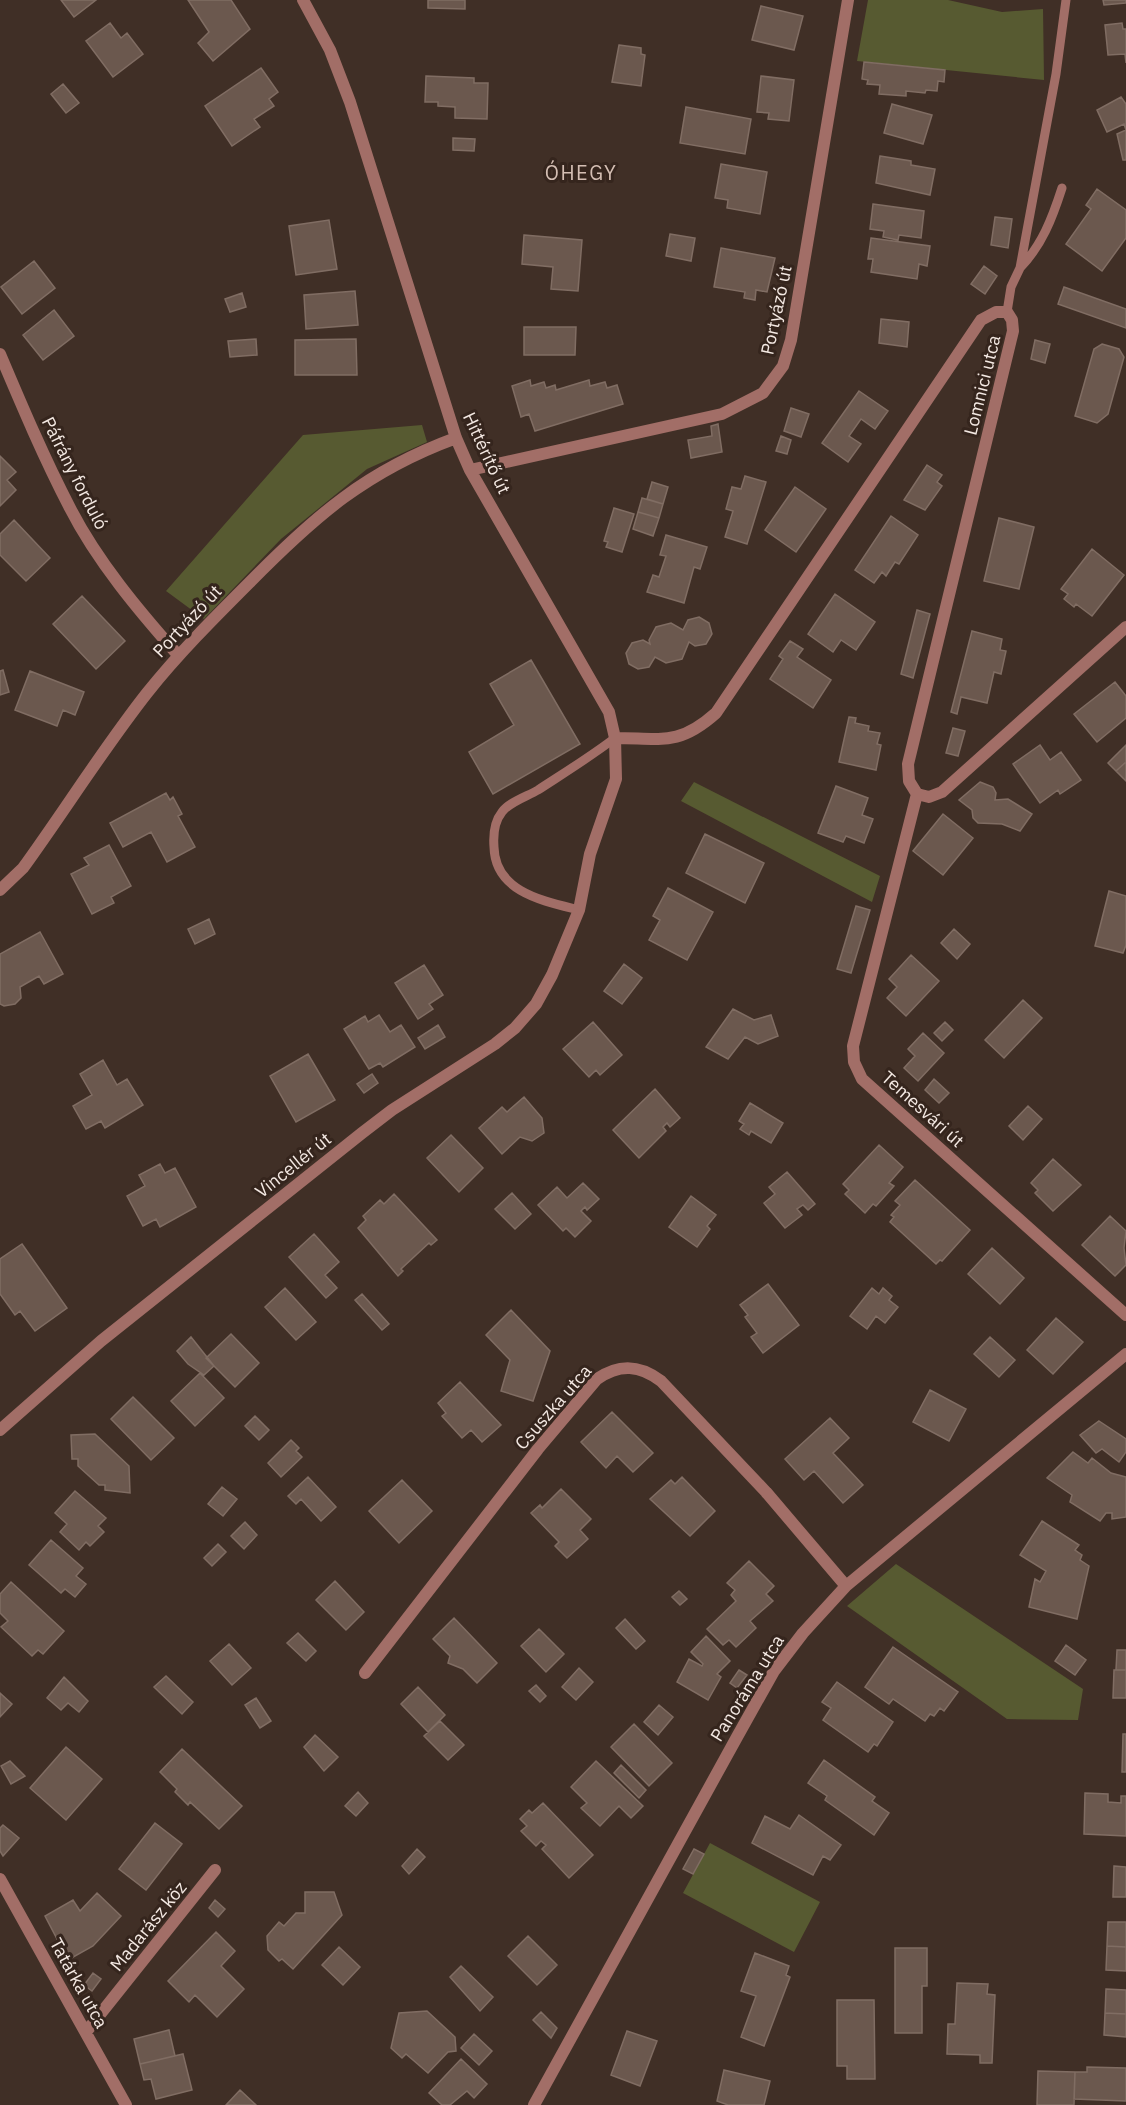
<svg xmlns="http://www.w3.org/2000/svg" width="1126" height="2105" viewBox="0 0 1126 2105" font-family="'IBM Plex Sans',sans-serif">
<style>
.green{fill:#575a31}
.building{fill:#6b584e;stroke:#806d63;stroke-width:1.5}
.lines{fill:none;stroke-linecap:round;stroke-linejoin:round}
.lane{stroke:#a26e67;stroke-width:9}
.street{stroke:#a26e67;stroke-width:12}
.labels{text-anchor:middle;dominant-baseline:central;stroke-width:6;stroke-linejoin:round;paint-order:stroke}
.street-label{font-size:18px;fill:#f4e9e3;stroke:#35251d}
.neighbourhood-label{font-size:20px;letter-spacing:1.5px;fill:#d4beb3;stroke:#35251d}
</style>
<rect width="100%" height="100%" fill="#402f26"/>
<path class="green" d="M868,0H948L1002,12L1043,9L1044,80L857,61Z
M422,425L427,442L367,469L281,539L204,619L166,591L303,435Z
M694,782L880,876L872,902L681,801Z
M896,1564L1083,1689L1078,1720L1007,1719L847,1606Z
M710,1843L820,1902L794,1952L683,1893Z"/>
<path class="building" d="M61,0H96L74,17Z
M188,0H231L250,29L213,61L198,43L209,32Z
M428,0H465V9L428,8Z
M1103,0H1126V3L1104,5Z
M761,6L803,16L794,50L752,40Z
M110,23L121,38L127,33L143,54L113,77L86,41Z
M1122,23L1123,29H1126V63L1125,54L1108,55L1105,25Z
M619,45L641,48V54L645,55L641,86L612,82Z
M864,62L945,70L944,82L938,81L937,91L926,90L925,93L906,91V96L879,94L880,85L867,84L868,80L862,79Z
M261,68L278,92L269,99L274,106L254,119L260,127L232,146L205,106Z
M426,76L474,78V83H488L487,119L455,118V107L438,106V102H425Z
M761,76L794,80L789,121L768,119L769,113L757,112Z
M63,84L79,103L66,113L51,94Z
M1121,97L1126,104V160H1123L1117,134L1126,130L1124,124L1107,132L1097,110Z
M892,104L932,115L923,144L884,133Z
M686,107L751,119L745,154L680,143Z
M453,138L475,139L474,151L453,150Z
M880,156L911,161V165L935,169L930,195L876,183Z
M721,164L767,172L760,214L727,208L728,200L715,198Z
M1097,189L1126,210V238L1102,271L1066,244L1091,209L1086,205Z
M873,204L924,211L921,238L899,235L898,240L883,237L884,231L870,229Z
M995,217L1012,219L1008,248L991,245Z
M329,220L337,269L296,275L289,226Z
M670,234L695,238L691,261L666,256Z
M524,235L582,240L578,291L551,289L553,267L522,264Z
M871,238L930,246L927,266L919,264L917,279L871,272L873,259H868Z
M721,248L775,258L767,292L756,290L755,300L744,298L745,292L714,287Z
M34,261L55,288L22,314L1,287Z
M984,266L997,276L985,294L971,284Z
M1064,287L1126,309V328L1058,304Z
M355,291L358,325L306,329L304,295Z
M242,293L246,307L230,312L225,299Z
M54,310L74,336L43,360L23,335Z
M881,319L909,322L907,347L879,343Z
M524,327H576L575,355H524Z
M256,339L257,355L230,357L228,341Z
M356,339L357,375H295V340Z
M1035,340L1050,344L1045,363L1031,359Z
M1102,344L1119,349L1124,357L1108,414L1097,423L1075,416L1094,349Z
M530,380L531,386L544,382L546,388L555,385L556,390L589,380L590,386L605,382L607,388L617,385L623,404L535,431L529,414L521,417L512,386Z
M859,391L888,411L875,429L861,419L849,436L861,444L848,462L822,443Z
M791,408L809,414L801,437L784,431Z
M718,424L722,452L691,458L688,440L712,436L711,426Z
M781,436L791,440L787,454L776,451Z
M0,456L16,472L7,480L16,490L0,506Z
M927,465L942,475L937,482L942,486L925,510L904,500Z
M745,476L766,482L747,544L725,537L733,511L726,509L732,487L741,489Z
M652,482L668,487L663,504L647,499Z
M795,487L826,509L796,552L765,530Z
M642,498L663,504L659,518L638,512Z
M614,508L634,514L622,552L606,547L608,542L604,541Z
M638,512L659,518L653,536L633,529Z
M891,516L918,535L899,564L895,562L886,576L882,572L874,583L855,570Z
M999,518L1034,527L1019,589L984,581Z
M14,520L50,558L26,581L0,555V534Z
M666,535L707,547L700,569L694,567L684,603L647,592L653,575L659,577L666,556L660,555Z
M1092,549L1124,575L1092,616L1076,604L1074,607L1064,599L1068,594L1061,589Z
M835,594L875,622L856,650L841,640L833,652L808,634Z
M82,596L125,641L96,669L53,624Z
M917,610L930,614L913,678L901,674Z
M699,617L709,623L712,634L706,644L695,646L689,642L682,659L666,663L655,657L649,667L638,669L629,664L626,653L632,643L643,640L650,644L649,640L656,627L671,623L683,630L688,620Z
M972,631L1002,639L1000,650L1006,651L1001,674L994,672L987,703L961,697L957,714L951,712Z
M790,641L803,649L797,657L831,680L813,708L770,679L783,659L779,656Z
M531,660L580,744L493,794L469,752L514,725L490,684Z
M3,670L9,692L0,695V671Z
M30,671L84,692L75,715L63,710L57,726L15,710Z
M1115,682L1126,696V718L1097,742L1074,714Z
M849,717L856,718L855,723L869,726L868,731L880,733L877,744L881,745L876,770L839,762Z
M953,728L965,731L958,756L946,753Z
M1040,745L1050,760L1061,752L1081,780L1060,794L1058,790L1040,803L1013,764Z
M1126,745V762L1116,771L1108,763Z
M1126,762V781L1116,771Z
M980,782L993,787L996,793L995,800L1008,799L1032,814L1020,831L1002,824L978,823L973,818L972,810L959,800Z
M836,786L868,798L862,815L873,819L864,843L846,836L843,842L818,833Z
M166,793L170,800L173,797L182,814L178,816L195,847L167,862L151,832L123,847L110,823Z
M943,814L973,838L943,875L913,851Z
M705,834L764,863L745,903L686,873Z
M109,845L131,886L111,897L114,903L92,914L71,874L89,865L84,858Z
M668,888L713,912L687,960L649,940L660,920L653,916Z
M1109,891L1126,896V945L1123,953L1095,946Z
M856,906L870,910L851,973L837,969Z
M209,919L215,934L195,944L188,929Z
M954,929L970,944L957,959L941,943Z
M40,932L63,974L44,984L39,976L20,987L21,998L15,1004L4,1006L0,1004V954Z
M911,955L939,981L906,1016L887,998L897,987L889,979Z
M624,964L642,978L622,1004L604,991Z
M424,965L443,995L429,1004L433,1009L418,1019L395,983Z
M1023,1000L1042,1018L1004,1058L985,1040Z
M733,1009L754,1020L771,1015L778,1036L758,1044L745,1037L728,1059L706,1047Z
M379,1015L390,1032L401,1025L415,1047L383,1067L380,1063L369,1069L344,1029L365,1016L368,1022Z
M593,1022L622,1055L600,1075L596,1070L589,1077L563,1049Z
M945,1022L953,1030L942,1041L934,1033Z
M438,1025L445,1037L425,1049L418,1038Z
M923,1033L944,1053L918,1081L904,1068L915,1056L908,1049Z
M308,1054L335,1100L296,1122L270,1076Z
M103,1060L117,1085L127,1079L143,1105L105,1128L101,1121L86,1129L73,1106L92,1095L80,1074Z
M372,1074L378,1083L364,1093L357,1084Z
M934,1079L949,1093L939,1103L925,1090Z
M655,1089L680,1118L670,1127L667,1123L663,1127L666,1131L639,1158L613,1130Z
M524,1097L542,1118L544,1133L532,1141L520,1137L502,1154L479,1128L502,1107L507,1112Z
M750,1103L783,1123L771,1143L751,1131L749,1135L740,1129L744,1124L739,1121Z
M1028,1106L1042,1119L1023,1140L1009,1126Z
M451,1135L483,1168L459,1192L427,1158Z
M879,1145L903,1167L889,1183L894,1186L876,1206L873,1204L865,1213L845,1194L849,1190L843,1184Z
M1053,1159L1081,1185L1053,1211L1035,1193L1038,1190L1031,1183Z
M160,1164L165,1173L175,1168L196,1207L160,1227L156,1219L143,1226L127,1196L145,1186L139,1175Z
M787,1172L815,1204L808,1210L803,1205L797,1209L802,1215L785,1228L764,1203L775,1194L769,1187Z
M915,1180L970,1230L942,1261L940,1260L936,1264L890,1222L894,1217L891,1215L900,1205L895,1201Z
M583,1183L599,1199L587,1210L585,1207L581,1211L591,1221L575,1237L566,1228L563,1231L538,1205L557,1187L567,1198Z
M512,1193L531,1214L515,1229L495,1209Z
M394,1194L437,1240L431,1245L429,1243L401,1269L403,1271L398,1276L358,1228L366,1220L363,1216L380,1200L384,1204Z
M691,1196L716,1215L707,1226L710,1229L697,1247L669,1227Z
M1110,1216L1126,1231L1124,1248L1126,1265L1115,1276L1082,1245Z
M314,1234L339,1262L325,1275L337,1288L326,1298L289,1257Z
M22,1244L67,1308L35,1331L20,1311L15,1315L0,1294V1259Z
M992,1248L1024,1278L1000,1304L968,1274Z
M768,1284L799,1325L763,1353L751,1337L757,1333L745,1317L748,1315L740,1305Z
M285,1288L316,1322L296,1340L265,1307Z
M872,1288L879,1294L883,1288L892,1296L889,1300L898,1307L885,1323L876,1316L867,1329L850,1316Z
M362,1294L389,1324L382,1330L355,1300Z
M511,1310L550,1351L533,1401L501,1391L510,1360L486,1335Z
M1056,1318L1083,1342L1053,1374L1027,1350Z
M231,1334L259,1363L235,1387L206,1358Z
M191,1337L214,1366L204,1375L188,1364L177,1351Z
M990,1337L1015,1360L999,1377L974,1354Z
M200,1373L224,1398L195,1426L171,1401Z
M460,1382L501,1425L482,1442L471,1430L462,1438L442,1416L446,1413L438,1403Z
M930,1390L966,1409L949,1441L913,1422Z
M133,1397L174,1438L151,1460L111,1419Z
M612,1412L653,1453L633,1472L617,1456L606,1468L581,1442Z
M255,1416L269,1430L259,1440L245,1426Z
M830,1418L849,1438L833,1453L863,1485L843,1503L814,1471L804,1480L785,1459Z
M1099,1421L1126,1439V1452L1119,1462L1102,1449L1096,1453L1080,1435Z
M95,1434L129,1466L130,1493L105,1490V1485H99L78,1466V1459H72L71,1435Z
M291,1440L299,1448L296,1451L302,1457L281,1477L268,1463Z
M1073,1452L1088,1463L1092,1458L1111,1473L1126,1477V1517L1112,1519V1513H1106L1100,1521L1070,1502L1072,1495L1047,1478Z
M308,1477L336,1507L321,1521L301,1499L296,1504L288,1496Z
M682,1477L715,1511L690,1536L650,1499L671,1480L675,1484Z
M402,1480L432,1511L399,1543L369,1511Z
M222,1487L237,1499L223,1516L208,1504Z
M561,1489L591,1519L580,1530L588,1539L567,1558L555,1546L559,1542L531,1513L540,1505L542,1508Z
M75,1491L106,1518L98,1526L104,1532L90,1546L86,1542L79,1550L60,1532L67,1524L55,1513Z
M1042,1521L1079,1545L1075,1550L1082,1555L1080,1560L1089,1566L1077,1619L1029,1607L1035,1579L1040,1582L1046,1571L1020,1555Z
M245,1522L257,1535L244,1549L231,1536Z
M51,1540L83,1568L76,1576L86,1584L75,1597L65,1589L61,1593L29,1565Z
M218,1544L226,1552L212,1566L204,1558Z
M749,1561L774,1586L766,1594L773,1601L750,1621L756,1628L736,1647L729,1640L723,1645L707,1629L736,1601L731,1595L735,1590L727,1583Z
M335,1581L364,1612L346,1630L316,1600Z
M11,1582L64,1631L43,1654L38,1650L32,1656L1,1627L8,1621L0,1613V1594Z
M679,1591L687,1599L680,1605L672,1597Z
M454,1618L497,1663L477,1683L463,1669L448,1663L450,1656L433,1639Z
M625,1619L645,1641L636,1649L616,1628Z
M539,1629L564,1654L546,1672L521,1646Z
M298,1633L316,1651L306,1661L287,1643Z
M706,1636L730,1661L717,1674L721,1677L708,1700L677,1682L689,1659L702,1666L703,1664L691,1652Z
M229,1644L251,1668L232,1685L210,1661Z
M1066,1645L1086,1660L1075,1675L1055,1661Z
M893,1647L958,1692L944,1711L940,1708L934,1716L930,1714L925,1721L893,1699L889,1704L865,1687Z
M1117,1650H1126V1670H1116Z
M579,1668L593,1682L576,1700L562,1687Z
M739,1670L747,1675L737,1688L730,1683Z
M1114,1670H1126V1698H1113Z
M166,1676L193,1702L182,1714L154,1687Z
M64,1677L88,1701L79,1712L68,1703L61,1710L47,1698Z
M837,1682L893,1722L877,1746L874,1744L868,1752L823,1720L831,1708L822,1702Z
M536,1685L546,1696L540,1702L529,1691Z
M418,1687L445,1715L428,1732L401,1704Z
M0,1693L12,1704L0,1717Z
M256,1698L271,1721L260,1728L245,1705Z
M659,1705L673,1717L658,1735L644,1722Z
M440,1721L464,1745L448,1760L424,1736Z
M634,1724L672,1763L649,1786L611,1747Z
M1123,1734H1126V1772H1122Z
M315,1735L338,1757L324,1771L304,1747Z
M66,1747L102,1779L66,1820L30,1788Z
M182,1749L242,1806L219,1829L190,1802L188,1805L175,1792L177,1789L160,1772Z
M824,1760L875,1797L872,1801L889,1813L874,1835L825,1800L827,1796L808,1783Z
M10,1761L25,1776L11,1784L1,1766Z
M596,1761L643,1806L631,1818L619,1806L600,1826L581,1808L587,1803L571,1787Z
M621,1765L646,1790L639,1798L614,1773Z
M358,1792L368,1803L356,1816L345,1806Z
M1085,1793L1108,1794V1802L1121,1803V1796H1126V1836L1084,1834Z
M543,1803L593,1855L569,1878L542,1849L546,1845L541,1841L536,1846L521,1831L527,1826L520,1819L529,1810L532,1813Z
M799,1815L841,1845L830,1860L823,1856L813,1875L752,1843L765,1816L790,1829Z
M155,1823L182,1844L146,1890L119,1869Z
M3,1825L19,1838L3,1856L0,1851V1828Z
M417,1849L425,1857L409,1874L402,1866Z
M694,1849L704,1854L693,1874L683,1869Z
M1114,1866L1126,1867V1897H1113Z
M305,1892H334L342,1915L293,1969L282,1959L279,1961L268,1950L267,1936L279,1922L284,1926L296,1913H305Z
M97,1893L121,1916L93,1946L68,1960L45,1916L73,1900L80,1911Z
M215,1900L225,1909L218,1917L209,1908Z
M1108,1922H1126V1947L1107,1946Z
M216,1932L235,1951L221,1966L244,1989L217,2017L195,1995L189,2002L168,1981Z
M528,1936L557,1965L537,1985L508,1956Z
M1107,1946L1126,1947V1971L1106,1970Z
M339,1947L360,1967L343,1985L322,1965Z
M895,1948H927V1986H922V2033H895Z
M755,1953L789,1966L786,1975L790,1977L764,2046L741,2037L756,1996L741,1991Z
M461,1966L493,1997L480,2011L450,1977Z
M93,1973L101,1979L92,1991L84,1985Z
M957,1983L988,1984L987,1994L995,1995L992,2063H980V2055L947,2054L948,2024H955Z
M1106,1989L1126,1990V2014L1105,2013Z
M837,2000H874L875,2079H847V2066H837Z
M427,2011L455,2037L456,2051L448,2052L428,2073L406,2054L402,2058L391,2048L399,2013Z
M541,2012L557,2028L551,2038L533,2020Z
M1105,2013L1126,2014V2037L1104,2035Z
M169,2030L175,2056L140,2064L134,2039Z
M627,2031L657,2041L640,2086L611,2075Z
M474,2034L492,2051L479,2065L461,2048Z
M183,2054L192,2090L156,2099L151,2079L144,2080L140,2064Z
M461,2059L487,2084L474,2098L467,2091L450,2105H442L429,2093Z
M1087,2067L1126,2068V2101L1074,2099L1075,2072H1087Z
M724,2070L770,2081L764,2105H728L717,2101Z
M1038,2071L1075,2072L1074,2105H1037Z
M240,2090L256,2105H226Z"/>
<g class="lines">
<path class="lane" d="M1020,268C1042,245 1052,219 1062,188
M1007,312L1011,287L1020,268L1056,74L1066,0
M579,910C543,901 495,892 494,847C493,834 494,822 502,812C509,802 528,796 538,790C564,773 590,757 615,738"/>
<path class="street" d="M0,354C22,406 44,458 70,508C97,561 139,611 178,655
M470,470L722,414L763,393L783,366L791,340L848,0
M615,738C660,738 678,747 716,713L981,320L996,312H1007L1012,320L1013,331L908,764L909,781L917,794L929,797L942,792L1126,627
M917,794L853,1046L854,1062L862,1079L1126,1315
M0,890L23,868C65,810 103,749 147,693C178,654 214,618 249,583C315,516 366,471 456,438
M0,1430L101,1341L362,1133L392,1110L495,1044L515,1028L536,1004L552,975L579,910L590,854L616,779L615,738L609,712L470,470L456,438L350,102L330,50L303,0
M365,1673L538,1449L597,1379C620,1363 640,1365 661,1381L766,1492L846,1586
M0,1879L126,2105
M86,2032L215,1870
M534,2105L737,1737L774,1671L803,1633L846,1586L1126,1354"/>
</g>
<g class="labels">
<g class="street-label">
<text transform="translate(776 310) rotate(-78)">Portyázó út</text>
<text transform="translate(982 385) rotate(-76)">Lomnici utca</text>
<text transform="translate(487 453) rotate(65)">Hittérítő út</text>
<text transform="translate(75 473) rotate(63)">Páfrány forduló</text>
<text transform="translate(187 621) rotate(-47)">Portyázó út</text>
<text transform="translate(923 1109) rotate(42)">Temesvári út</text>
<text transform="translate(293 1165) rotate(-39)">Vincellér út</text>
<text transform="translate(553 1407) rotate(-49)">Csuszka utca</text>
<text transform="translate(747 1688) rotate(-58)">Panoráma utca</text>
<text transform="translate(148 1926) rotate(-51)">Madarász köz</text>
<text transform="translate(79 1983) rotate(61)">Tatárka utca</text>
</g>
<g class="neighbourhood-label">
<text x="581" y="172">ÓHEGY</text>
</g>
</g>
</svg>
